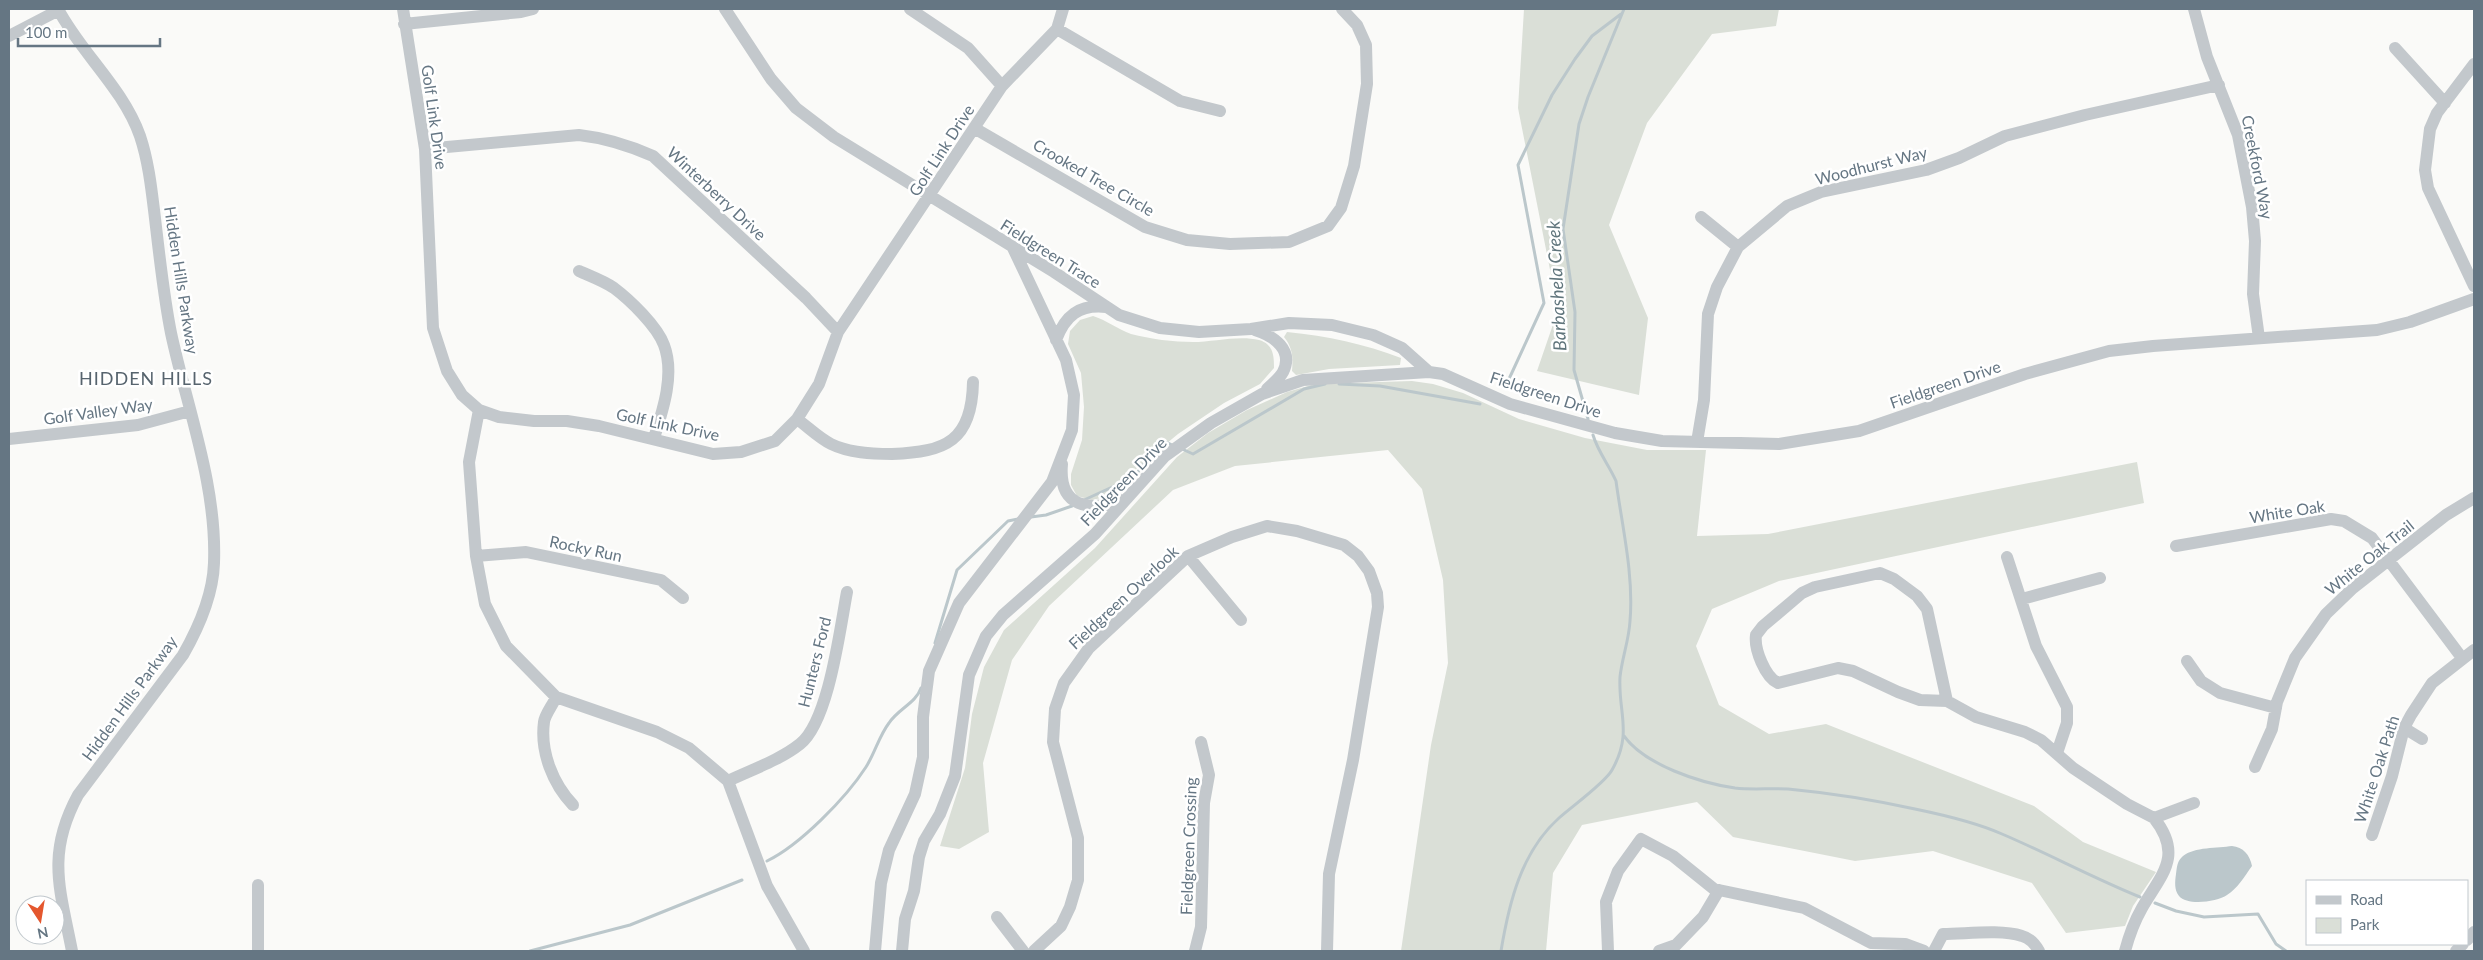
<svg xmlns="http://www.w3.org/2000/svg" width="2483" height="960" viewBox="0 0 2483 960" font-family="Lato,sans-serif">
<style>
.green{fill:#dadfd7}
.water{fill:#bbc7cb}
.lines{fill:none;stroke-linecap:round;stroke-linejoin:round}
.stream{stroke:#bbc7cb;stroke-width:3}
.minor{stroke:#c3c8cc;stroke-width:12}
.labels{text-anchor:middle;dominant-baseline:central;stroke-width:5;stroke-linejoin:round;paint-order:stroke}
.street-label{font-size:16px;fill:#657683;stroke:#fff}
.water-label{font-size:18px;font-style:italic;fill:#60757c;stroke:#fff}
.neighbourhood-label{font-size:18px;letter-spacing:1px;fill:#57646e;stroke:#fff}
</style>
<rect width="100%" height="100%" fill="#fafaf8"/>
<path class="green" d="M1524,9H1779L1776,26L1712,34L1647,123L1609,225L1648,318L1639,395L1537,371L1558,310L1518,108Z
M1093,316C1106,320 1118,329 1131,334C1150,339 1174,342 1193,342C1213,342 1239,335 1259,340C1273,344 1274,355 1274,368L1260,384L1224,403L1178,434L1137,468L1121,489L1110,496L1092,500L1077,496L1071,485V474L1082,440L1084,407L1081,373L1068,344L1070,331L1080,320Z
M1287,332C1328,336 1364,344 1401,358L1400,365L1329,369L1296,375L1292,371C1293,358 1293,348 1284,337Z
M1412,381L1433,384L1463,393L1519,419L1585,438L1647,450H1706L1697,536L1768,534L2137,462L2144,503L1779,581L1712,609L1696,646L1719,705L1769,734L1826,724L2034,806L2083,842L2156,872L2133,906L2125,926L2066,933L2032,883L1933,851L1855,861L1733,837L1697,802L1582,825L1553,873L1546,951H1401L1431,745L1448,663L1443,580L1422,489L1388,450L1235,466L1173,490L1049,606L1012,660L983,763L989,832L959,849L940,846L965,768L972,714L984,667L1004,630L1095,548L1177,457L1208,433L1247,410L1287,392L1315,384Z"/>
<path class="water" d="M2232,846C2243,847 2250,855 2252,866C2244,877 2238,888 2227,895C2217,902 2187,906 2179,896C2174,890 2175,881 2176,874C2177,867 2177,861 2183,856C2194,847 2218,848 2232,846Z"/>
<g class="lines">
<path class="stream" d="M1509,379L1544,303L1518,165L1552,95L1575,59L1592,36L1621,14
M1339,384L1380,386L1480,404
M1588,419L1574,370L1575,312L1563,229L1579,124L1588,97L1624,9
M1182,449L1193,454L1304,389L1325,384
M1084,500L1134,477L1147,460L1166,442L1172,445
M1031,517L1046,515L1072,506
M935,643L957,570L1008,521L1018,519
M1624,736C1645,765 1700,783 1735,788C1752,790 1770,788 1788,789C1830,793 1874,800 1915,809C1944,815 1975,822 2002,834C2049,854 2093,878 2140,897
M767,861C800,845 846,798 866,767C875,753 879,736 889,723C898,709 916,703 921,688
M2155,903L2176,911L2204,917L2258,914L2276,944L2286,951
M530,951L630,925L742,880
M1501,951C1509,903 1521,852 1559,818C1571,807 1605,783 1612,770C1633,733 1618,713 1620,677C1622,658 1629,640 1630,621C1634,575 1622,526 1616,481C1609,465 1598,452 1593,435"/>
<path class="minor" d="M58,9C81,53 123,88 140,136C148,160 151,185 154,210C159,251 163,293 171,333C187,408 217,485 214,563C213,595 199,627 183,655L78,795C46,854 60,889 72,951
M403,9L425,149L433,328L447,371L462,395L479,410L499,417L534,421H567L599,426L713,454L741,452L775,441L797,419L819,384L838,332L1002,86L1057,29L1063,9
M725,9L771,79L796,108L834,137L1054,272L1119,315L1160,328L1199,332L1251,329L1289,323L1332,325L1373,335L1402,348L1429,372
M910,9L968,48L1002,86
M2194,9L2207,57L2238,135L2252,207L2255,241L2253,294L2259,338
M404,24L521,12L533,9
M1057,29L1180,101L1220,111
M9,36L59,10
M2395,48L2445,103
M2474,64L2437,113L2430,129L2425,170L2428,188L2474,286
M974,128L1145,227L1187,240L1230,244L1289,242L1328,226L1341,208L1354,166L1367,84L1366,45L1357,25L1342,9
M425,149L579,135C606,138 628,145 653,156L806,298L838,332
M1701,217L1738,247
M579,271C590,276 604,281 614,288C630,300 657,326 664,345C675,374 663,410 654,438
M1255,330C1274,336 1294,350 1283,372C1280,378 1272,384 1267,389
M1056,340C1065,316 1079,304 1106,307
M479,410L469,462L476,556L485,604L506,646L556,697L657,732L689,748L728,781L767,886L804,951
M797,419C808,427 819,438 831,444C849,453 872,454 892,454C946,452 972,441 973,382
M9,439L138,425L190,411
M1697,442L1704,400L1708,314L1717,287L1738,247L1787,206L1821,192L1926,170L1959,158L2005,136L2085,115L2219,85
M1062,464C1058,508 1090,512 1123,500
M2176,546L2331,519L2344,521L2372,538L2462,658
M476,556L526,552L661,580L683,598
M1188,556L1241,620
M2007,557L2036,646L2067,707V723L2057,753
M2022,599L2100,578
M2187,661L2201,681L2220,693L2276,708
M556,697C553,705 545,714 544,722C540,752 553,784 573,805
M1947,701L1927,609L1917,596L1894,579L1880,573L1815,587L1802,593L1763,626L1756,635C1754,649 1765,677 1778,683L1838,668L1853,671L1898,692L1920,700L1947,701L1976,717L2025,732L2041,740L2073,768L2127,804L2154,818L2194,803
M2404,728L2422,739
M2255,767L2272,729L2277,702L2295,658L2326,614L2353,588L2446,515L2474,498
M728,781C751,770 780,760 800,744C829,721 840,628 847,592
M2372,835L2392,776L2404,728L2411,715L2432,683L2474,650
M258,885V951
M997,917L1023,951
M2467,940L2474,932
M875,951L881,883L889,850L915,794L923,757V717L929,671L959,603L1052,482L1072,430L1074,395L1066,360L1013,248
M902,951L905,919L914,891L919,857L924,841L940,814L955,776L969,675L986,636L1003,615L1095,534L1165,456L1211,423L1262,394L1303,380L1429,372L1443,374L1510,404L1615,433L1662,441L1779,444L1859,431L2025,374L2109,351L2153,346L2377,330L2410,322L2474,299
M1034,951L1061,926L1070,907L1078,880V838L1053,742L1055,709L1064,683L1089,648L1188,556L1232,537L1267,526L1297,531L1344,545L1358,556L1369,571L1377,593L1378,607L1353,760L1329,874L1327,951
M1195,951L1201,927L1204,803L1209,775L1201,742
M1608,951L1606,902L1618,871L1641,839L1673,856L1714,889L1804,908L1871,943L1905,944L1924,951
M1659,951L1676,945L1703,917L1719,890
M1934,951L1943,934C1966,934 2000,929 2022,936C2030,938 2035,944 2039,951
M2125,951C2129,936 2134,922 2142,908C2161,875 2184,856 2154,818
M2456,951L2463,944"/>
</g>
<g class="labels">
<g class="street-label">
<text transform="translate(435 117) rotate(82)">Golf Link Drive</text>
<text transform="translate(941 150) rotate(-57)">Golf Link Drive</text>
<text transform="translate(1871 165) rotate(-14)">Woodhurst Way</text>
<text transform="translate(2258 167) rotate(79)">Creekford Way</text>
<text transform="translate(1094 177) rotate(30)">Crooked Tree Circle</text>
<text transform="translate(717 193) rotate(43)">Winterberry Drive</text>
<text transform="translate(1051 253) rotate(32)">Fieldgreen Trace</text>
<text transform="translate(182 280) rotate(81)">Hidden Hills Parkway</text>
<text transform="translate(1945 384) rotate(-19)">Fieldgreen Drive</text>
<text transform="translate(1546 394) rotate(18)">Fieldgreen Drive</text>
<text transform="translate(98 411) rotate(-8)">Golf Valley Way</text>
<text transform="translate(668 424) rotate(12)">Golf Link Drive</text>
<text transform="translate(1123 481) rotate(-46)">Fieldgreen Drive</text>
<text transform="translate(2287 511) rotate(-9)">White Oak</text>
<text transform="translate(586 548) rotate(12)">Rocky Run</text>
<text transform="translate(2369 557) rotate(-39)">White Oak Trail</text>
<text transform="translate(1123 597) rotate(-43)">Fieldgreen Overlook</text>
<text transform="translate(814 662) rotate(-76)">Hunters Ford</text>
<text transform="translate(129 698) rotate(-54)">Hidden Hills Parkway</text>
<text transform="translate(2376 769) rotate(-72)">White Oak Path</text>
<text transform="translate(1188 846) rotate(-88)">Fieldgreen Crossing</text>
</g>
<g class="water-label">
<text transform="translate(1556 286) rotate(-93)">Barbashela Creek</text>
</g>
<g class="neighbourhood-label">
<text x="146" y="378">HIDDEN HILLS</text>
</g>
</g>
<rect width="2483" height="960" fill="none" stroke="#657683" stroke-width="20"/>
<rect x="2306" y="880" width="162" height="65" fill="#ffffff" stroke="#c1c8cd"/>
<rect x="2316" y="896" width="25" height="8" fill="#c3c8cc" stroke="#c1c8cd"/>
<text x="2350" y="905" font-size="15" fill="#657683">Road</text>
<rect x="2316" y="918" width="25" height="15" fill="#dadfd7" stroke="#c1c8cd"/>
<text x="2350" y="930" font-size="15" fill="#657683">Park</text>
<g transform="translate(40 920) rotate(168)"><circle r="24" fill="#ffffff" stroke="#c1c8cd"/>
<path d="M0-4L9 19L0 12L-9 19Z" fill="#e4572e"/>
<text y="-8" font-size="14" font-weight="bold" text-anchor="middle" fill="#657683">N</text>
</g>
<path d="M18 38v8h142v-8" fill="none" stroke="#657683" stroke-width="2.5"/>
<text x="25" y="38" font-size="15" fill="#657683" stroke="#ffffff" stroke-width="4" paint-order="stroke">100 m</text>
</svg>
